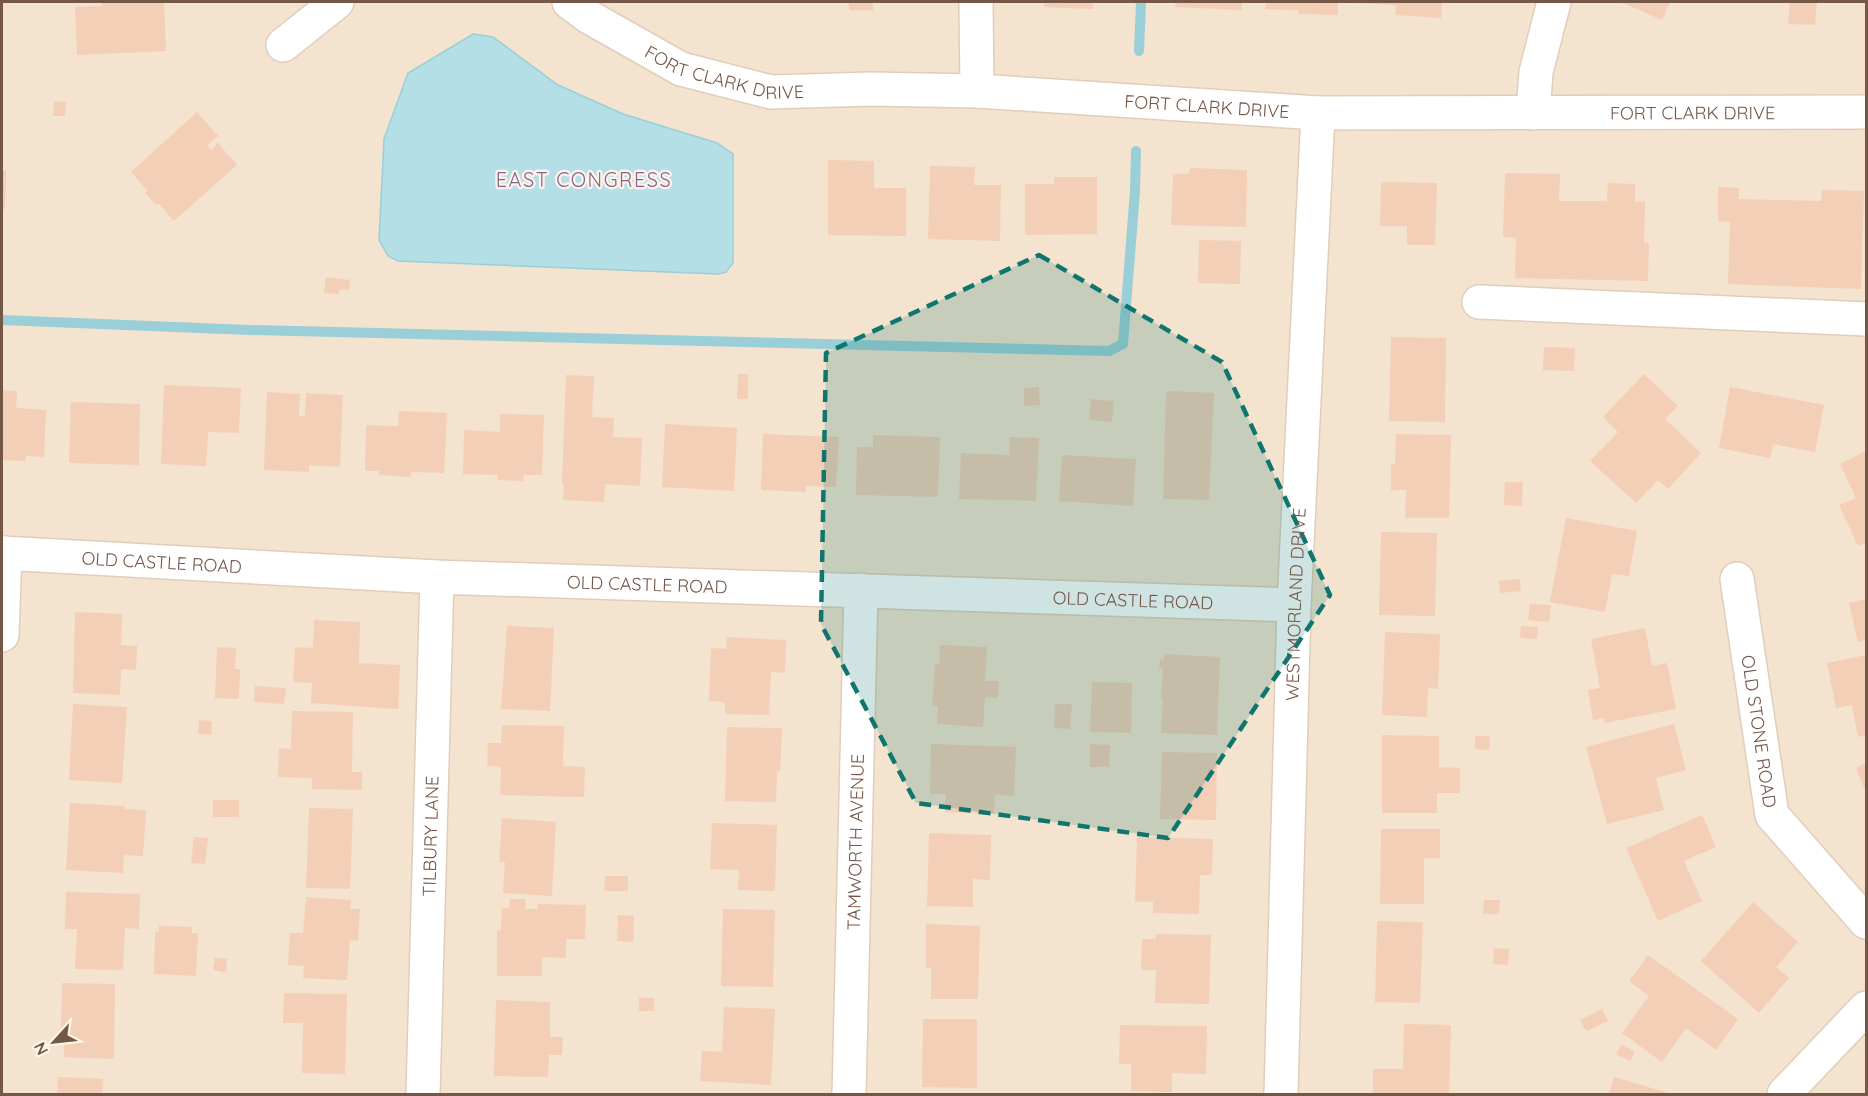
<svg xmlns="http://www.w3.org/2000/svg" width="1868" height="1096" viewBox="0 0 1868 1096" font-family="Quicksand,sans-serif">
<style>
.residential{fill:#f4e3ce}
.water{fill:#b4dfe6;stroke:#9acfd8;stroke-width:1.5}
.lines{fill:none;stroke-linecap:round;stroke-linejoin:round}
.stream{stroke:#9acfd8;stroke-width:10}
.building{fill:#f3cfb7}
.minor-casing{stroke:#e1cdbc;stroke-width:36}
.minor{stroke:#fff;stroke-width:33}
.marked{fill:#0f766e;fill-opacity:0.2;stroke:#0f766e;stroke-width:4.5;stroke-dasharray:12 8;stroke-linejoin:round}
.labels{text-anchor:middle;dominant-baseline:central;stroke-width:4.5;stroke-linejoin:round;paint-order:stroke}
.street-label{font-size:18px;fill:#745747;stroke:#fff5e7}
.neighbourhood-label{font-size:20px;letter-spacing:1.5px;fill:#866298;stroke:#fff5e7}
</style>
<rect width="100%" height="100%" fill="#fdf2e0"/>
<path class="residential" d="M2,2H1866V1094H2Z"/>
<path class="water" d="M473,34L493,37L558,85L623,114L717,143L733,154V263L726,272L718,274L398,261L388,256L379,240L384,139L408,73Z"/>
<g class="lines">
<path class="stream" d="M1139,51L1141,2
M2,320L249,330L1109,351L1123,344L1135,191L1136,151"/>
</g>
<path class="building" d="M102,2H164L166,51L77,55L75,7L102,6Z
M849,2H873V10H849Z
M1045,2H1093V9L1044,7Z
M1176,2H1242V10L1175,7Z
M1266,2H1338V15L1298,14V10L1265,9Z
M1358,2H1442L1441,18L1395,15L1396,5L1358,3Z
M1621,2H1670L1662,20Z
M1790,2H1817L1815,25L1788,24Z
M54,101L66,102L65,116H53Z
M197,112L218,136L207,145L211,150L218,143L237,165L174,221L158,203L156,205L145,193L148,191L131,172Z
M828,160L874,161V188H906V236L828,235Z
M930,166L975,167L974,185H1001L1000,241L928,239Z
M1190,168L1247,170L1246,227L1171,225L1173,174H1189Z
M2,171H6L5,209H2Z
M1505,173L1560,174L1559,201H1607L1608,183L1635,184V202H1645L1644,243H1649L1648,281L1515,278L1516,238L1503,237Z
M1054,177H1097V234L1025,235V184H1054Z
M1381,182L1437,183L1435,245H1407V226H1380Z
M1718,187L1739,188V199L1821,201L1822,190L1864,191L1861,289L1728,284L1730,222L1718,221Z
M1199,240L1241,241L1240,284L1198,283Z
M326,277L350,280L349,290L339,289V294L324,293Z
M1391,337L1446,338L1445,422L1389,421Z
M1544,347L1575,348L1574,371L1543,370Z
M738,374H748V399H737Z
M1644,374L1678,406L1665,419L1701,453L1668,489L1658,480L1636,503L1590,461L1618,432L1603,417Z
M566,375L594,376L592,417L614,418L613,437L642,438L640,486L605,484L604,502L563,500L564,484L562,483Z
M164,385L241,388L239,433L208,432L206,466L161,464Z
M1039,387L1040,405L1024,406V388Z
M1730,387L1824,405L1815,452L1773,444L1770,458L1719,448Z
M2,390L17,391L16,408L46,410L44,457L26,456L25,461L2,460Z
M1166,391L1214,393L1209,500L1163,499Z
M267,392L300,394L299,416H305L306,393L343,395L340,467L309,465V472L264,470Z
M1091,399L1114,401L1112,422L1089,420Z
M71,402L140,404L139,465L69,463Z
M399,411L447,413L444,473L411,472V477L379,475V471H365L366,425L398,426Z
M500,414L544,415L542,475H524L523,481L498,480V475L463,474L464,430L500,432Z
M665,424L737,428L734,491L662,487Z
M763,434L839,437L836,487L806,486V492L761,490Z
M1396,434L1451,435L1449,518H1405L1406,490H1391V464L1395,465Z
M873,435L940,437L938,497L856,495L857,447H873Z
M1010,437L1039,438L1036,501L959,499L961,453L1009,455Z
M1866,451V543L1858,546L1839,505L1856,498L1840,464Z
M1062,455L1136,459L1133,506L1059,501Z
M1505,482H1523L1522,506L1504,505Z
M1566,518L1637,531L1629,576L1612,574L1605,612L1550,602Z
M1381,532L1437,533L1435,616L1379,615Z
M1520,579L1521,591L1500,593L1499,581Z
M1866,599V640L1858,642L1849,603Z
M1530,604L1551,605L1549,622L1528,620Z
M75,612L122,614L121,645L137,646L136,670L121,669L120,695L73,693Z
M314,620L360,622L359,663L400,665L398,709L311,703L312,683L293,682L295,647L313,648Z
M507,626L554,628L550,711L501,709Z
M1521,626L1538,627L1537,639L1520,638Z
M1645,628L1652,666L1667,663L1676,709L1605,723L1604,718L1593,720L1588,690L1600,688L1591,639Z
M1385,632L1440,634L1438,689L1428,688L1427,717L1382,715Z
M727,637L786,640L785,673L771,672L769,715L725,714V702L709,701L711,648L726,649Z
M940,645L987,647L985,681H999L998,698L985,697L983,727L937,724L938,706H932L935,664H939Z
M217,647L236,648L235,669H240L239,699L215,698Z
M1164,654L1220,657L1217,735L1161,733L1163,698H1161L1163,668H1159L1160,659L1164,660Z
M1866,655V735L1858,737L1852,705L1836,708L1827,663Z
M1092,682L1132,683L1131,733L1090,732Z
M255,686L286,688L284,704L254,702Z
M73,704L127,707L122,783L69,780Z
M1055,704H1072L1070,729L1054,728Z
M292,711L353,712L352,772H362V790L312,789V778L278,777L279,748L291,749Z
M199,720L212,721L211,735L198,734Z
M1674,724L1686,770L1656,778L1664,810L1607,824L1586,747Z
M502,725L564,726L563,766L585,767L584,797L500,795L501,767L487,766L488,743H501Z
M727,727L782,728L780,771H777L776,802L725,801Z
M1382,735L1439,736V767L1460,768V793H1437V813H1382Z
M1475,736H1490L1489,750L1475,749Z
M931,744L1016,747L1014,796L995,795L994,814L945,812L946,794H930Z
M1090,744L1110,745L1109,767H1090Z
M1162,752L1217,753L1216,820L1160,819Z
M1866,763V793L1856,768Z
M213,800H239V817H213Z
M70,803L125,806V809L146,810L143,856L124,855L123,873L66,870Z
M309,808L353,809L350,889L306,888Z
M1702,815L1716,847L1684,861L1702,901L1658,921L1626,848Z
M502,818L556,822L552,896L503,893L505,862H499Z
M712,823L777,825L775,891L738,890L739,870L710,869Z
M1381,829H1440V858H1424V904H1380Z
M929,833L991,835L990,880L973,879V907L927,906Z
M194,837L208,838L205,864L191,863Z
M1137,837L1213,839L1212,875H1200L1199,914L1153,913V902H1135Z
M605,876H628V891H604Z
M66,892L140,894L139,929L125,928L123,970L75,969L77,929H65Z
M306,897L351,900L350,909H360L358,941L350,940L347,980L303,978L304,966L288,965L290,933H303Z
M510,899H526L525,909H538L537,904L586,905L585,939H566V958L542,957V976H497V931H501L502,908H509Z
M1484,900H1500L1499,914H1483Z
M1753,902L1798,942L1776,967L1789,978L1759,1013L1701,961Z
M723,909L775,910L773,987L721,986Z
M618,915L634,916L633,942L617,941Z
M1377,921L1423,922L1420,1003L1375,1002Z
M926,924L980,926L978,999H931V968H926Z
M159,926L192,927V933H198L196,976L154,974L155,931L159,932Z
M1156,934L1211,935L1209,1004L1155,1003L1156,970H1141L1142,939H1156Z
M1494,948L1509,949L1508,965L1493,964Z
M1648,955L1738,1019L1716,1050L1686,1028L1662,1062L1622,1033L1649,996L1629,981Z
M215,958L227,959L226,972L213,970Z
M62,983L115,984L114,1059L64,1057V1028H61Z
M284,993L347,994L345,1074L302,1073L303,1023H283Z
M639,998H654V1011H639Z
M496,1000L550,1002V1037H563L562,1055H549L548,1077L494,1076Z
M724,1007L775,1009L771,1085L700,1081L702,1051L722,1052Z
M1602,1009L1608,1021L1586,1031L1580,1020Z
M923,1019H977V1088L922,1087Z
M1404,1024L1451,1025L1449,1094H1373V1069H1403Z
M1120,1025L1207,1026L1206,1074L1172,1073V1092L1131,1091V1064H1119Z
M1622,1044L1635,1052L1630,1061L1616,1054Z
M58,1077L103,1079L102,1094H57Z
M1614,1077L1672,1094H1609Z"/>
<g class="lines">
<defs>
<g id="minor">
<path id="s1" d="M569,2L589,17L681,69L771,92L870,89L977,91L1318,113L1866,112"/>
<path d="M976,2L977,91"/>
<path d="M283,45L337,2"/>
<path d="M1533,113L1536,72L1554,2"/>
<path d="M1479,302L1866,319"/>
<path id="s2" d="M2,553L437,577L1294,605"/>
<path id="s3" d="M1737,579L1772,815L1866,922"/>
<path d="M2,635L5,553"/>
<path id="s4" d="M423,1094L437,577"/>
<path id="s5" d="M849,1094L861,590"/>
<path id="s6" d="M1281,1094L1294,605L1318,113"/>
<path d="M1784,1094L1866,1008"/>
</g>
</defs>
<use href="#minor" class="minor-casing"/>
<use href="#minor" class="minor"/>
</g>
<path class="marked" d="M1039,255L1222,362L1330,595L1168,838L916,803L821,624L826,353Z"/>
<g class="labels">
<g class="street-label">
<text stroke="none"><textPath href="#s1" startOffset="174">FORT CLARK DRIVE</textPath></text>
<text stroke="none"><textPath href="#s1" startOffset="660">FORT CLARK DRIVE</textPath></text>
<text stroke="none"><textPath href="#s1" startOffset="1146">FORT CLARK DRIVE</textPath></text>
<text stroke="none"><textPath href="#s2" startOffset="160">OLD CASTLE ROAD</textPath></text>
<text stroke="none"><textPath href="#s2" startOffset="646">OLD CASTLE ROAD</textPath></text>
<text stroke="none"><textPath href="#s2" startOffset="1132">OLD CASTLE ROAD</textPath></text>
<text stroke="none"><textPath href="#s6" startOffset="490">WESTMORLAND DRIVE</textPath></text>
<text stroke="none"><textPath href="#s3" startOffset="154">OLD STONE ROAD</textPath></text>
<text stroke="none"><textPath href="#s4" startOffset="258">TILBURY LANE</textPath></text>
<text stroke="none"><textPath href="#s5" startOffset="252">TAMWORTH AVENUE</textPath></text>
</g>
<g class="neighbourhood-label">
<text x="584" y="179">EAST CONGRESS</text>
</g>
</g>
<rect width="1868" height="1096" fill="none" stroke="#745747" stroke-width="6"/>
<g transform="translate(54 1042) rotate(243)" stroke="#fff5e7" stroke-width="4.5" paint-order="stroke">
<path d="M0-4.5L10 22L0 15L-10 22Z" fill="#745747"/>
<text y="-9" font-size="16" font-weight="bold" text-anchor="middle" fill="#745747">N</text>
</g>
</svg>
